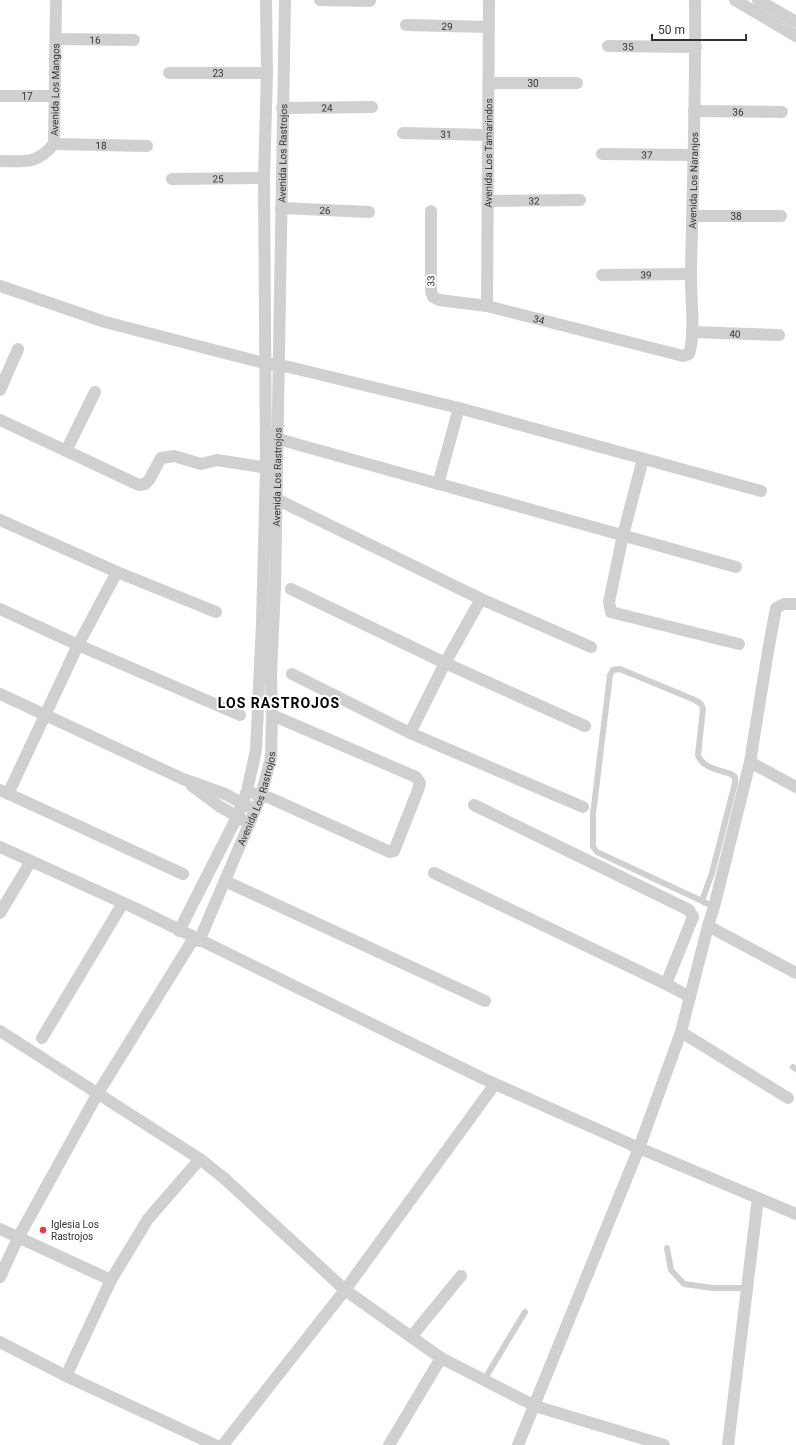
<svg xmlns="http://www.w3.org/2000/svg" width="796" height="1445" viewBox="0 0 796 1445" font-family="Roboto,sans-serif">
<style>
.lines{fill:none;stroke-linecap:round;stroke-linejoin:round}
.service{stroke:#d0d0d0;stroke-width:6}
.minor{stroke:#d0d0d0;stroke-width:12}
.poi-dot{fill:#e63946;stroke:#fff;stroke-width:1.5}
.labels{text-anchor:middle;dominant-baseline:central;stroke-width:4;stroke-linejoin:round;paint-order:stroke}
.street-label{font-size:10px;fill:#333;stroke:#fff}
.poi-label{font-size:10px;fill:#333;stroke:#fff;text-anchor:start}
.district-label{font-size:14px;font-weight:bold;letter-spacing:1px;fill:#000;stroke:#fff}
</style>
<rect width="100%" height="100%" fill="#fff"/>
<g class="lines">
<path class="service" d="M702,901L712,873L735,783V777L731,774C720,770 702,768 698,755L703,709L701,704L695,700L620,669L613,670L610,675L593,814V847L597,852L702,901L714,907
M793,1067L796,1069
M667,1248L671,1270L684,1284L713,1288H747
M484,1380L525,1312"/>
<g class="minor">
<path d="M320,0L370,1"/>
<path d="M735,0L796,36"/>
<path d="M758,0L796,22"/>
<path id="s1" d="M406,25L489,27"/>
<path id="s2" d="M56,39L134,40"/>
<path id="s3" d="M608,46L696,47"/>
<path id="s4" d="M169,73H267"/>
<path id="s5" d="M489,83H577"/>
<path id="s6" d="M0,96H54"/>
<path id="s7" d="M282,108L372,107"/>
<path id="s8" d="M694,111L782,112"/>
<path id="s9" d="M403,133L488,135"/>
<path id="s10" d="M54,144L147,146"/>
<path id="s11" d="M602,154L693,155"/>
<path id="s12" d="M0,161C25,161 36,165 54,144L56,0"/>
<path id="s13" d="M172,179L264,178"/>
<path id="s14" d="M488,201L580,200"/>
<path id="s15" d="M281,208L369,212"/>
<path id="s16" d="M431,211V291L433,297L439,300L487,306L683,356L689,354C696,333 690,293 691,269C693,180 696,90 695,0"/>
<path id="s17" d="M692,216H781"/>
<path id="s18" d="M602,275L691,274"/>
<path d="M0,286L105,322L264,363L289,367L459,408L761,491"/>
<path id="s19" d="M487,306L489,0"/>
<path id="s20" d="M692,332L779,335"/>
<path d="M0,390L18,349"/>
<path d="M0,420L139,485L145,484L149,480L161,458L174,456L201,464L217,460L274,469"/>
<path d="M271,437L736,567"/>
<path d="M66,451L95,392"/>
<path d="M643,459L623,535L609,602L611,612L739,644"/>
<path d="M438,484L459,408"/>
<path d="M270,497L276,499L481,599L591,647"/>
<path d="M0,520L117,572L216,612"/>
<path d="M291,589L445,663L585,726"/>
<path d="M0,609L78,645L240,715"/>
<path d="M292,674L410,733L583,807"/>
<path d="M0,694L183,779L225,794L249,807"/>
<path d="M410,733L445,663L481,599"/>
<path d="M750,762L796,787"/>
<path d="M192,786L219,806L243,820"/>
<path d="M0,790L183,874"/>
<path d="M8,794L78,645L117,572"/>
<path d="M255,794L270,798L390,852L394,851L418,790L420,783L416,777L272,715"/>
<path d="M474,805L689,910L693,917L666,984"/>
<path d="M0,847L139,910L484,1079L639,1148L796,1214"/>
<path d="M434,873L666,984L690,997"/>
<path d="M225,881L485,1001"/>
<path d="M0,913L31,861"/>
<path d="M708,926L796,973"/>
<path d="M179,931L237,817L247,791L256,750L262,623L266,468L264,178L267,73L266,0"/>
<path id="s21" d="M199,941L261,796L271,758L272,715L271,674L275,587L285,0"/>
<path d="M0,1031L200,1159L225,1179L345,1290L441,1358L535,1406L664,1445"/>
<path d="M681,1032L788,1098"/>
<path d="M42,1038L123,903"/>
<path d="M0,1229L111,1280"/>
<path d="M0,1277L18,1238L98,1093L194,938"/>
<path d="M411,1337L461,1276"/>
<path d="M0,1342L66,1376L215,1445"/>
<path d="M66,1376L111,1280L148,1219L200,1159"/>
<path d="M223,1445L345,1290L495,1084"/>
<path d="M389,1445L441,1358"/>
<path d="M518,1445L639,1148L681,1032L708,926L714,907L750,762L768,651L776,608L784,604H796"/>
<path d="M728,1445L758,1198"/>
</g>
</g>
<circle class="poi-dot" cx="43" cy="1230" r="4"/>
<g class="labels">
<g class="street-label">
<text stroke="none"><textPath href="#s1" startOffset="41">29</textPath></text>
<text stroke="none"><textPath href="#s2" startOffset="39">16</textPath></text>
<text stroke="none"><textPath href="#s3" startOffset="20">35</textPath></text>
<text stroke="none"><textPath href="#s4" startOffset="49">23</textPath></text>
<text stroke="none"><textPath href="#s5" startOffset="44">30</textPath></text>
<text stroke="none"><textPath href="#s12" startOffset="114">Avenida Los Mangos</textPath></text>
<text stroke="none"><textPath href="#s6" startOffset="27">17</textPath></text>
<text stroke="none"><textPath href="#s7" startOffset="45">24</textPath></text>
<text stroke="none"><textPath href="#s8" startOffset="44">36</textPath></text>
<text stroke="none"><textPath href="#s9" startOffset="43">31</textPath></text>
<text stroke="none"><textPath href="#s10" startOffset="47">18</textPath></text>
<text stroke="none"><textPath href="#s19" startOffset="153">Avenida Los Tamarindos</textPath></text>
<text stroke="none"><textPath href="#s21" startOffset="802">Avenida Los Rastrojos</textPath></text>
<text stroke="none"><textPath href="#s11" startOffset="45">37</textPath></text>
<text stroke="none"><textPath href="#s13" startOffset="46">25</textPath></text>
<text stroke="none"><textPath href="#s16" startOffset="524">Avenida Los Naranjos</textPath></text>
<text stroke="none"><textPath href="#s14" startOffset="46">32</textPath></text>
<text stroke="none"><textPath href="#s15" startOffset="44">26</textPath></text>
<text stroke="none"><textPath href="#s17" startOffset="44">38</textPath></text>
<text stroke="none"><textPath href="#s18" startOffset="44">39</textPath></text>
<text transform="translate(431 281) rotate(-91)">33</text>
<text stroke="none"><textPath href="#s16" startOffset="195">34</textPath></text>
<text stroke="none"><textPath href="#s20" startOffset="43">40</textPath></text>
<text stroke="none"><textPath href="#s21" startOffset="478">Avenida Los Rastrojos</textPath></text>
<text stroke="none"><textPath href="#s21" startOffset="154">Avenida Los Rastrojos</textPath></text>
</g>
<g class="poi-label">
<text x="51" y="1224">Iglesia Los<tspan x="51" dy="12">Rastrojos</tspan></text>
</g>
<g class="district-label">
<text x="279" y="703">LOS RASTROJOS</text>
</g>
</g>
<path d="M652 34v6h94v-6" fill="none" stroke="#333333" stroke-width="2"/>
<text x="658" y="34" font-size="12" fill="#333333" stroke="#ffffff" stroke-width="3" paint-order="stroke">50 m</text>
</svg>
